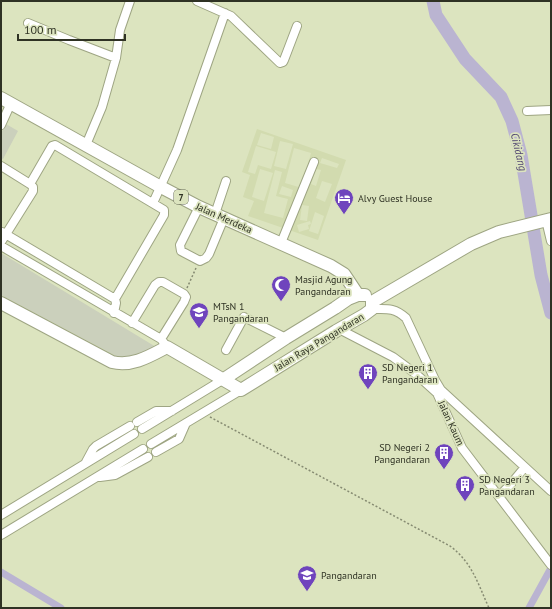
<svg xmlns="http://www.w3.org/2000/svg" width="552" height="609" viewBox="0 0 552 609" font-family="'PT Sans',sans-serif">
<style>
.built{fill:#d2dbaf;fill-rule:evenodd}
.green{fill:#cbd0bc}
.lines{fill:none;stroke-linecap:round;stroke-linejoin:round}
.canal{stroke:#bab4d1;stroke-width:7}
.river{stroke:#bab4d1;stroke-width:13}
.minor-casing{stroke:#9ea583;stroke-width:10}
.highway-casing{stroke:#9ea583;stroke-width:14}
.path{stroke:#868b72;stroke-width:1.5;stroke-dasharray:2 2;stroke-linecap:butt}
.minor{stroke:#fff;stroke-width:8}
.highway{stroke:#fff;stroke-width:12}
.labels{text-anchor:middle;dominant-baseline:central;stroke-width:3.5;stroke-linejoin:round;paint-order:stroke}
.shield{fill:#dce4bf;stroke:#636752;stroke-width:1}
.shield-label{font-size:9px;font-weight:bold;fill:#2f3224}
.poi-label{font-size:10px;fill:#2f3224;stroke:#dce4bf;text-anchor:start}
.street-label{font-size:10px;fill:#2f3224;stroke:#dce4bf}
.water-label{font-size:11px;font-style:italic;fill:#504570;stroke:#dce4bf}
</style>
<rect width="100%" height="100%" fill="#dce4bf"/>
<path class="built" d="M257,129L346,160L318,240L248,216L254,201L243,197L250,175L242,172ZM261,133L274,137L271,149L257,145ZM280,141L293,144L286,169L274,166ZM256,146L276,152L271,169L258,165L255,174L248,172ZM294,148L311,153L302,188L285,183ZM322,158L339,164L337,168L320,163ZM260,169L273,173L264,201L252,197ZM316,169L321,170L316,186L311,184ZM275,170L282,172L276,196L288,199L283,218L264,213ZM322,181L332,184L325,202L316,198ZM282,186L293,190L291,197L279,194ZM302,205L309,206L307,221L300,220ZM315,212L324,216L318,234L309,231ZM310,221L311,224L308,225L309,229L299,232L297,225Z"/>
<path class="green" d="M6,124L18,131L3,159L1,158V133Z
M1,253L156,347L128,358L116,356L1,295Z"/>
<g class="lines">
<path class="canal" d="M1,572L61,608
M529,608L551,568"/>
<path class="river" d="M433,1L436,15L465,59L501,97L512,121L521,155L541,275L551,313"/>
<defs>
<path id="minor" d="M197,1L231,16L280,63L283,62L284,60L297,26
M28,23L69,40L116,58
M527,111L551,110
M1,125L11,103
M86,145L102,107L116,58L120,30L130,1
M1,166L30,184
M153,203L177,150L225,13
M199,207L180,245L181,251L200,261L206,258L209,254L224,218
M215,214L226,181
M546,220L551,241
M2,232L115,299L116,303L114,313
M1,242L33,191V187L30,184L52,146L55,145L164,210V215L115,299
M281,243L314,162
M1,246L161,339L167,347
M372,309C386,309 394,307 406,318L435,380L441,390L551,491
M132,323L155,285L159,282H163L184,294L186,297L184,302L161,339
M339,329L393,357L416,374L437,393L462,448L551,565
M226,350L244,317L286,338
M137,422L156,411H172
M142,429L224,379
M151,444L241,390
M156,452L179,439L186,423
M86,462L93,449L96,446L130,426
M100,477L115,475L148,457
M515,479L525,467
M499,496L511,484
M1,515L134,434
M1,535L143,449"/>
<path id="highway" d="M1,98L159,186L199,207L331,266L344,274L358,295
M372,302L471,244L499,232L551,219
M1,303L112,362C132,367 150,356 167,347L241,390L336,331L364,315L372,309V302
M224,379L286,338L335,308L348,299L358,295H365"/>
</defs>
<use href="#minor" class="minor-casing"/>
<use href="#highway" class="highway-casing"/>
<path class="path" d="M187,288L196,268
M210,417L450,546C472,562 478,584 489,608"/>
<use href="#minor" class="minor"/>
<use href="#highway" class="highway"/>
</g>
<defs>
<symbol id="hotel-pin" viewBox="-11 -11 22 30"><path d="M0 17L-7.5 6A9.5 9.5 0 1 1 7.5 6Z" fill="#6f44bd" stroke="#dce4bf"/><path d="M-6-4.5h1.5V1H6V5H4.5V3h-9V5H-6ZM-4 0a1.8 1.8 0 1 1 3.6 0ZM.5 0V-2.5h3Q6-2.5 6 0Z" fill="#fff"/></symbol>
<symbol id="mosque-pin" viewBox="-11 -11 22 30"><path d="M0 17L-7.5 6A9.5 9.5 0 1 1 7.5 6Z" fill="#6f44bd" stroke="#dce4bf"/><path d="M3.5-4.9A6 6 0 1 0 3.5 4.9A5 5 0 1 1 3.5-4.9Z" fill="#fff"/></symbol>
<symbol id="school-pin" viewBox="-11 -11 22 30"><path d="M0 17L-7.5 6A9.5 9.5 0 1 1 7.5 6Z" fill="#6f44bd" stroke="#dce4bf"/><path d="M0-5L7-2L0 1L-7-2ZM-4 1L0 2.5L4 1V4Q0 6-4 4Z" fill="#fff"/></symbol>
<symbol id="building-pin" viewBox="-11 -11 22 30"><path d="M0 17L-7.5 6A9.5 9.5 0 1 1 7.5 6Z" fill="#6f44bd" stroke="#dce4bf"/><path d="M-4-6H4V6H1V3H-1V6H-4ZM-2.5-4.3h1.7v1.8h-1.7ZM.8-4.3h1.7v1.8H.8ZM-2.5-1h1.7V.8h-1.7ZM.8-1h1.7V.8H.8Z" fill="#fff"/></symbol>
<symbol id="university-pin" viewBox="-11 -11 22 30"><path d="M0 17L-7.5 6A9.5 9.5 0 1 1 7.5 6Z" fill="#6f44bd" stroke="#dce4bf"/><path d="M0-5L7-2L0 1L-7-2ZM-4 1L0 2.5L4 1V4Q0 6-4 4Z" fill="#fff"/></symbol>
</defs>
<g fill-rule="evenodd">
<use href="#hotel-pin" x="333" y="187" width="22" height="30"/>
<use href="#mosque-pin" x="270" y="274" width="22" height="30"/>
<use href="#school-pin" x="188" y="301" width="22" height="30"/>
<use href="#building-pin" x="357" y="362" width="22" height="30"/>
<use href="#building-pin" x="433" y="442" width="22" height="30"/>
<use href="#building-pin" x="454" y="474" width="22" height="30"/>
<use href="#university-pin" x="296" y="564" width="22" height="30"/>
</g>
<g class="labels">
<rect class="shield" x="174" y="190" width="14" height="14" rx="3"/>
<g class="shield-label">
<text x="181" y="197">7</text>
</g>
<g class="poi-label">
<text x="358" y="198">Alvy Guest House</text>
<text x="295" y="279">Masjid Agung<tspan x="295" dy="12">Pangandaran</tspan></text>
<text x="213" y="306">MTsN 1<tspan x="213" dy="12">Pangandaran</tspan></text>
<text x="382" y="367">SD Negeri 1<tspan x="382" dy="12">Pangandaran</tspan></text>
<text x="430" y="447" text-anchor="end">SD Negeri 2<tspan x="430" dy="12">Pangandaran</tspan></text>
<text x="479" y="479">SD Negeri 3<tspan x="479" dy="12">Pangandaran</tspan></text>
<text x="321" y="575">Pangandaran</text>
</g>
<g class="street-label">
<text transform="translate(224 218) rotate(24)">Jalan Merdeka</text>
<text transform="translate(319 342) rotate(-31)">Jalan Raya Pangandaran</text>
<text transform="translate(451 423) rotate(65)">Jalan Kaum</text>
</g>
<g class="water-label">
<text transform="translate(519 152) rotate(77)">Cikidang</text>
</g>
</g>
<rect width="552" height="609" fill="none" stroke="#2f3224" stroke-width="4"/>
<path d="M18 34v6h107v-6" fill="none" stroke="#2f3224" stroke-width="2"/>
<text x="24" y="34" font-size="12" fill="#2f3224" stroke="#dce4bf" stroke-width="3" paint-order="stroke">100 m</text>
</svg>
